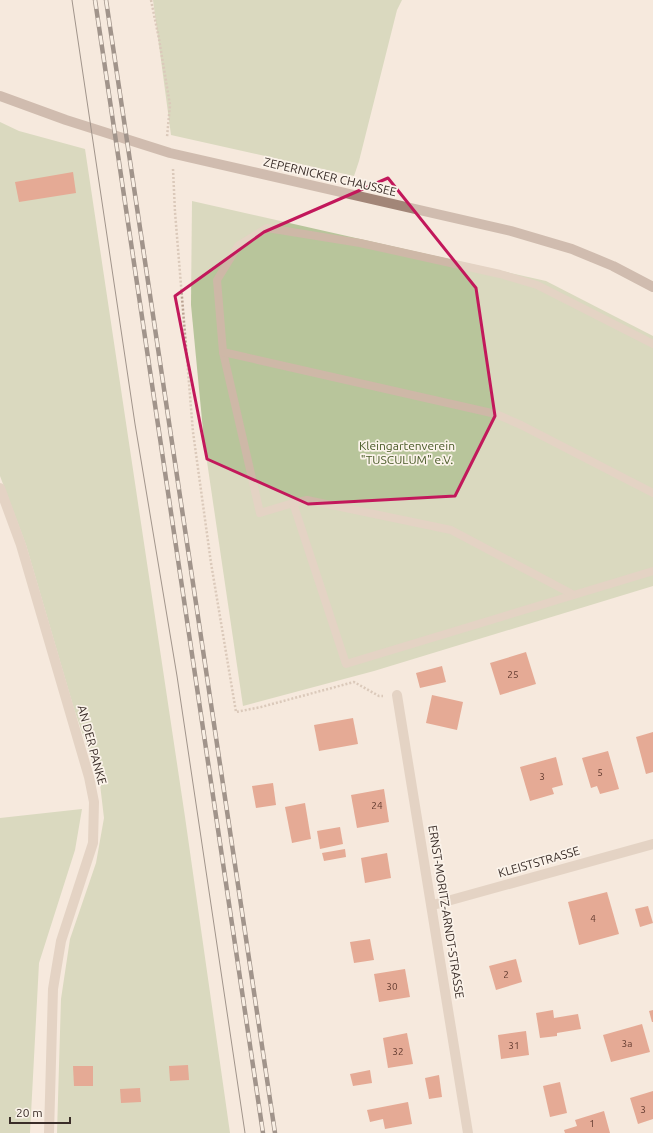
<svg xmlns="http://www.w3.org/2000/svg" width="653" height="1133" font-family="Ubuntu,sans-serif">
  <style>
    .green { fill: #b8c59b }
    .building { fill: #d15e3f }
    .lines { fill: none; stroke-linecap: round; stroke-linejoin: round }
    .path { stroke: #baa291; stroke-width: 2.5; stroke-dasharray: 2 2; stroke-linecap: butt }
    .service { stroke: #ceb8a7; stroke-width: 8 }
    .minor { stroke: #ceb8a7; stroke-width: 10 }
    .secondary { stroke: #a28678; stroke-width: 10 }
    .tram { stroke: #3a2d28; stroke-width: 1 }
    .rail-casing { stroke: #3a2d28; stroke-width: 4.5 }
    .rail { stroke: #fbf3ea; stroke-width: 3; stroke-dasharray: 9; stroke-linecap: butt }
    .marked { fill: none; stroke: #c2185b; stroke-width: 3; stroke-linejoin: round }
    .labels { text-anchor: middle; stroke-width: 3.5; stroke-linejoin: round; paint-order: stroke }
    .number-label { font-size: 10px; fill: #60392e }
    .street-label { font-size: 12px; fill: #3a2d28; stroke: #fbf3ea }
    .park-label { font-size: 12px; fill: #4a5b29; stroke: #fbf3ea }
  </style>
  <rect width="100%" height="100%" fill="#f5e9dd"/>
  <g class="green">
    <path d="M153,0h249l-5,10 -38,151 -5,15 -183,-41z"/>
    <path d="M0,122l19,9 66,18 100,668 45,316h-173l4,-134 9,-60 26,-76 8,-45 -4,-34 -26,-75 -48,-164 -26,-69z"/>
    <path d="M192,201l354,80 107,55v250l-279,85 -131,35 -39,-265 -13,-136z"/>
    <path d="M82,809l-7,41 -36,113 -9,170h-30v-315z"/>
  </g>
  <g class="building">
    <path d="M73,172l3,21 -57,9 -4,-20z"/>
    <path d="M526,652l10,32 -36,11 -10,-32z"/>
    <path d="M442,666l4,16 -26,6 -4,-15z"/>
    <path d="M432,695l31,7 -6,28 -31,-7z"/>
    <path d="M353,718l5,26 -39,7 -5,-26z"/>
    <path d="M653,732v40l-7,2 -10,-37z"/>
    <path d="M608,751l11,38 -19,5 -3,-8 -6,2 -9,-30z"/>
    <path d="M556,757l7,28 -11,3 2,6 -24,7 -10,-34z"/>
    <path d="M273,783l3,22 -20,3 -4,-22z"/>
    <path d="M384,789l5,33 -32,6 -6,-33z"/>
    <path d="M305,803l6,36 -19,4 -7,-36z"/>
    <path d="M340,827l3,17 -23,5 -3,-18z"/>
    <path d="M345,849l1,8 -22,4 -2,-8z"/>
    <path d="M387,853l4,25 -26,5 -4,-25z"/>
    <path d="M607,892l12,42 -40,11 -11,-43z"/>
    <path d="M648,906l5,17 -13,4 -5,-18z"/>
    <path d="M370,939l4,21 -20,3 -4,-21z"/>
    <path d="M516,959l6,23 -26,8 -7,-24z"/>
    <path d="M405,969l5,28 -31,5 -5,-28z"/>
    <path d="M553,1010l1,8 24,-4 3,15 -24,4v3l-17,2 -4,-25z"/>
    <path d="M653,1010v12h-1l-3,-11z"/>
    <path d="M642,1024l8,28 -39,10 -8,-27z"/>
    <path d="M526,1031l3,24 -28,4 -3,-24z"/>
    <path d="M407,1033l6,31 -25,4 -5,-30z"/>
    <path d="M188,1065l1,15 -19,1 -1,-15z"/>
    <path d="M73,1066h20v20h-19z"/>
    <path d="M370,1070l2,13 -19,3 -3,-12z"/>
    <path d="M439,1075l3,22 -13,2 -4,-21z"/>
    <path d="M560,1082l7,31 -17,4 -7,-31z"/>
    <path d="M140,1088l1,14 -20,1 -1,-14z"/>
    <path d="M653,1091v28l-15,5 -8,-26z"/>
    <path d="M408,1102l4,22 -27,5 -2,-10 -13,3 -3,-12z"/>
    <path d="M604,1111l6,22h-45l-1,-3 13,-4 -2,-6z"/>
  </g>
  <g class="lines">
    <g class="path">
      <path d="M151,0l8,39 11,66 -3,32"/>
      <path d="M173,169l2,43 18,220 18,131 25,149 25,-5 93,-25 25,14h4"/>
    </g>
    <g class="service">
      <path d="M653,344l-116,-59 -37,-11 -140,-31 -93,-15 -29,18 -21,34 6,72 37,161 33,-10 53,161 307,-93"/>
      <path d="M223,352l273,62 25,11 132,68"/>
      <path d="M293,503l14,-3 144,30 121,64"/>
    </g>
    <g class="minor">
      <path d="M0,488l21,57 68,232 5,25 -1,41 -32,98 -8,48 -4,144"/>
      <path d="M397,695l71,438"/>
      <path d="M433,905l220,-61"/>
    </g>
    <path class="secondary" d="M0,96l66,24 104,33 341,78 61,18 41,17 40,21"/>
    <path class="tram" d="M72,0l63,424 42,252 68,457"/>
    <defs>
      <g id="rail">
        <path d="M95,0l168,1133"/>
        <path d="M106,0l169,1133"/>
      </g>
    </defs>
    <use href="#rail" class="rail-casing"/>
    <use href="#rail" class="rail"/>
  </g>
  <path d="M0 0H653V1133H0ZM388,178l88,110 19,128 -40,80 -147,8 -101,-45 -32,-163 89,-64z" fill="#f5e9dd" fill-opacity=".55" fill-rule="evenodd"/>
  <path class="marked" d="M388,178l88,110 19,128 -40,80 -147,8 -101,-45 -32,-163 89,-64z"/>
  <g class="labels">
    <g class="number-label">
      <text x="513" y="678">25</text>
      <text x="600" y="776">5</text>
      <text x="542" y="780">3</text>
      <text x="377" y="809">24</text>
      <text x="593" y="922">4</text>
      <text x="506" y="978">2</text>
      <text x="392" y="990">30</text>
      <text x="627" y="1047">3a</text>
      <text x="514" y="1049">31</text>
      <text x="398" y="1055">32</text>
      <text x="643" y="1113">3</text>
      <text x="592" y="1127">1</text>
    </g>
    <g class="street-label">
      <text transform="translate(330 177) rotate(13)" y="4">ZEPERNICKER CHAUSSEE</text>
      <text transform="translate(92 745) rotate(75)" y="4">AN DER PANKE</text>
      <text transform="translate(539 862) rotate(-16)" y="4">KLEISTSTRASSE</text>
      <text transform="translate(446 912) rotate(81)" y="4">ERNST-MORITZ-ARNDT-STRASSE</text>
    </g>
    <g class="park-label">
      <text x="407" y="450">Kleingartenverein<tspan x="407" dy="14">"TUSCULUM" e.V.</tspan></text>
    </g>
  </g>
  <path d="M10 1117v6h60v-6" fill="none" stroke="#3a2d28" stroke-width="2"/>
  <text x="16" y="1117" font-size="12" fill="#3a2d28" stroke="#fbf3ea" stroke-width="3" paint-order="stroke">20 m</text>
</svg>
